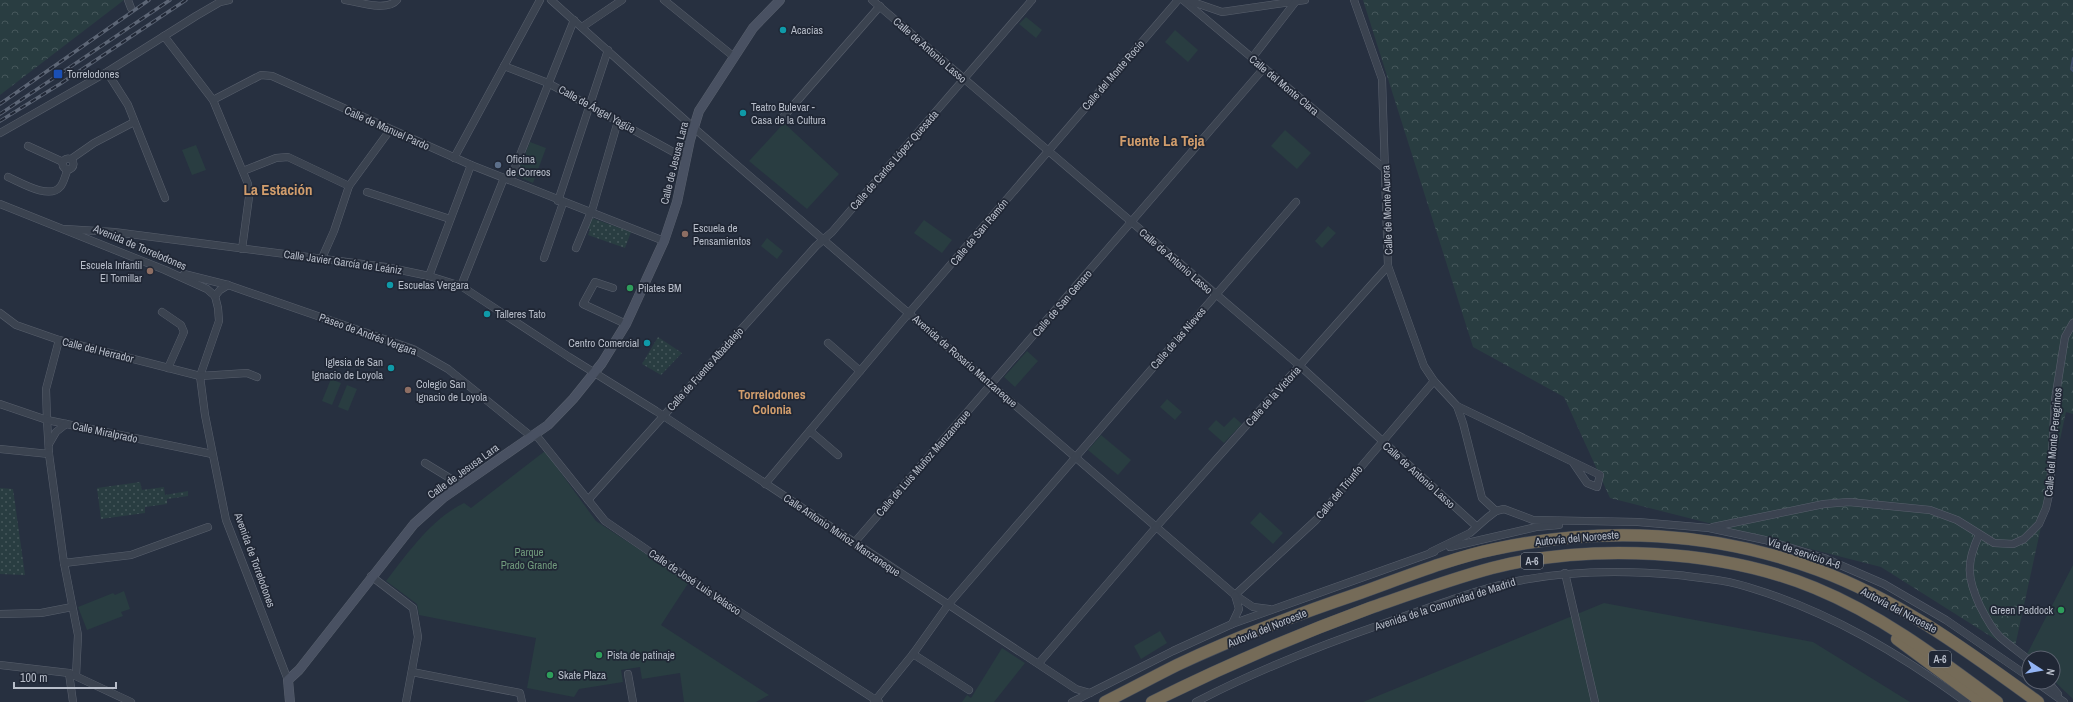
<svg xmlns="http://www.w3.org/2000/svg" width="2073" height="702" font-family="'Archivo Narrow',sans-serif">
  <style>
    .grass { fill: url(#grass-dots) }
    .forest { fill: url(#forest-crowns) }
    .park { fill: #293d41 }
    .lines { fill: none; stroke-linecap: round; stroke-linejoin: round }
    .stream { stroke: #3e4d68; stroke-width: 2 }
    .street-casing { stroke: #59606d; stroke-width: 8 }
    .secondary-casing { stroke: #59606d; stroke-width: 10 }
    .highway-casing { stroke: #464d5a; stroke-width: 13 }
    .street { stroke: #3b4350; stroke-width: 7 }
    .secondary { stroke: #495162; stroke-width: 9 }
    .highway { stroke: #756b58; stroke-width: 12 }
    .rail-casing { stroke: #5d6676; stroke-width: 3.5 }
    .rail { stroke: #202735; stroke-width: 2; stroke-dasharray: 6; stroke-linecap: butt }
    .culture-dot { fill: #0f9aa8; stroke: #202735; stroke-width: 1.5 }
    .transit-dot { fill: #1a4fb4; stroke: #202735; stroke-width: 1.5 }
    .service-dot { fill: #5c6f8a; stroke: #202735; stroke-width: 1.5 }
    .education-dot { fill: #8d6e63; stroke: #202735; stroke-width: 1.5 }
    .leisure-dot { fill: #2e9e5b; stroke: #202735; stroke-width: 1.5 }
    .labels { text-anchor: middle; stroke-width: 3.5; stroke-linejoin: round; paint-order: stroke }
    .shield { fill: #202735; stroke: #8a919d; stroke-width: 1 }
    .shield-label { font-size: 10px; font-weight: bold; fill: #b8beca }
    .poi-label { font-size: 11px; fill: #b8beca; stroke: #202735; text-anchor: start }
    .street-label { font-size: 11px; fill: #b8beca; stroke: #202735 }
    .park-label { font-size: 11px; fill: #709a7c; stroke: #202735 }
    .quarter-label { font-size: 13px; font-weight: bold; fill: #d19d6c; stroke: #202735 }
    .district-label { font-size: 15px; font-weight: bold; fill: #d19d6c; stroke: #202735 }
  </style>
  <defs>
    <pattern id="grass-dots" width="8" height="8" patternUnits="userSpaceOnUse"><rect width="8" height="8" fill="#293d41"/><path d="M2 2h.1M6 6h.1" fill="none" stroke="#46575b" stroke-width="1.8" stroke-linecap="round"/></pattern>
    <pattern id="forest-crowns" width="20" height="18" patternUnits="userSpaceOnUse"><rect width="20" height="18" fill="#293d41"/><path d="M2 6a3 3 0 1 1 6 0M12 15a3 3 0 1 1 6 0" fill="none" stroke="#46575b"/></pattern>
  </defs>
  <rect width="100%" height="100%" fill="#273040"/>
  <g class="grass">
    <path d="M589,217l42,15 -6,16 -37,-13 2,-6 -4,-1z"/>
    <path d="M658,337l24,16 -21,22 -19,-11z"/>
    <path d="M140,482l2,8 22,-3 1,8 23,-4v5l-21,3v5l-22,3v6l-44,6 -4,-31z"/>
    <path d="M0,488l13,1 12,86 -25,-1z"/>
  </g>
  <g class="forest">
    <path d="M0,0h124l-124,95z"/>
    <path d="M1363,0h710v414l-7,-2 -52,239 -133,-84 -271,-69 -46,-101 -91,-50z"/>
  </g>
  <g class="park">
    <path d="M1026,17l16,13 -6,8 -17,-14z"/>
    <path d="M1175,30l23,20 -10,12 -23,-20z"/>
    <path d="M784,123l55,51 -32,35 -58,-48z"/>
    <path d="M1285,130l26,23 -14,16 -26,-23z"/>
    <path d="M530,142l16,6 -13,35 -17,-7z"/>
    <path d="M196,145l10,25 -14,5 -10,-25z"/>
    <path d="M924,220l28,20 -10,13 -28,-20z"/>
    <path d="M1328,226l8,7 -14,15 -7,-7z"/>
    <path d="M767,238l16,13 -6,8 -16,-13z"/>
    <path d="M1027,351l11,10 -23,26 -11,-10z"/>
    <path d="M331,379l10,4 -9,22 -10,-4z"/>
    <path d="M347,385l10,4 -9,22 -10,-4z"/>
    <path d="M1167,399l15,13 -7,8 -15,-13z"/>
    <path d="M1234,417l8,7 -18,19 -16,-14 8,-9 8,7z"/>
    <path d="M1101,435l30,25 -13,15 -30,-25z"/>
    <path d="M545,451l51,70 93,61 -28,43 108,70 -13,7h-72l-4,-29 -38,6 -2,-12 -19,3 2,12 -44,7 -5,8 -47,-9 9,-50 -117,-23 -2,-11 -31,-23c22,-28 45,-62 78,-78l7,5z"/>
    <path d="M1260,512l23,21 -10,11 -23,-21z"/>
    <path d="M2073,565v134l-20,-19v-22h-22l-4,-4z"/>
    <path d="M124,591l6,18 -9,3 2,4 -36,14 -9,-23 35,-14 2,2z"/>
    <path d="M1604,603l209,39 97,60h-547z"/>
    <path d="M1160,631l7,12 -26,16 -7,-13z"/>
    <path d="M1002,648l23,15 -31,39h-32l5,-7 4,3z"/>
  </g>
  <g class="lines">
    <path class="stream" d="M2073,58l-2,11 2,2"/>
    <defs>
      <g id="street">
        <path d="M128,0l3,8"/>
        <path d="M345,0c14,2 42,12 52,0"/>
        <path d="M551,0l143,128 541,467 18,12 16,2"/>
        <path d="M664,0l69,56"/>
        <path d="M872,0l428,366 176,160"/>
        <path d="M1183,0l202,169"/>
        <path d="M1187,0l35,12 83,-12"/>
        <path d="M1354,0l28,79 6,187 36,100 10,15 23,25 6,17 19,75 14,13"/>
        <path d="M582,27l40,-27"/>
        <path d="M164,36l49,64 35,84 1,13 -7,52"/>
        <path d="M1252,58l44,-57"/>
        <path d="M504,66l44,17 138,76"/>
        <path d="M107,72l21,33 37,93"/>
        <path d="M213,100l48,-25 11,1 199,89 193,76"/>
        <path d="M784,116l96,-110"/>
        <path d="M0,133l107,-61 89,-56 24,-14 9,-2"/>
        <path d="M28,146l35,16"/>
        <path d="M454,158l86,-158"/>
        <circle cx="68" cy="164" r="5.5"/>
        <path d="M71,159l23,-16 40,-21"/>
        <path d="M243,171l33,-13 12,-1 61,29"/>
        <path d="M8,177c12,5 41,23 52,10 4,-4 5,-12 8,-18"/>
        <path d="M510,180l64,-160"/>
        <path d="M367,192l83,27"/>
        <path d="M558,201l50,-151"/>
        <path d="M0,204l165,66 42,19 8,7 3,12 1,13 -19,55 5,39 21,105 62,160"/>
        <path d="M65,229l49,3 272,35 43,9 32,10 108,71 87,54 420,278 14,4"/>
        <path d="M576,248l17,-41 25,-86"/>
        <path d="M322,258l12,-27 15,-45 41,-56"/>
        <path d="M544,258l19,-55"/>
        <path d="M184,274l44,11 185,64 35,20 84,68"/>
        <path d="M429,276l42,-111"/>
        <path d="M461,286l43,-108"/>
        <path d="M613,288l-18,-6 -12,22 43,20"/>
        <path d="M215,296l5,-6 8,-5"/>
        <path d="M162,312l19,13 3,7 -16,36"/>
        <path d="M0,313l16,12 43,15 141,36 47,-3 10,4"/>
        <path d="M59,340l-13,49 1,31 2,34 15,109 14,72 -2,41"/>
        <path d="M828,343l32,28"/>
        <path d="M0,404l47,16 165,34"/>
        <path d="M1457,406l143,69 -3,12 -10,-4 -13,-19"/>
        <path d="M810,431l28,24"/>
        <path d="M536,435l69,86 99,68 175,113"/>
        <path d="M49,444l7,-12 10,-8"/>
        <path d="M0,449l49,5"/>
        <path d="M425,463l36,22"/>
        <path d="M765,484l138,-164 275,-320"/>
        <path d="M588,500l228,-254 16,-14 200,-232"/>
        <path d="M1713,527l111,-23 25,-2 81,8 27,10 37,23 19,1 11,-5 15,-15 7,-16 4,-18 5,-90 10,-63 8,-14"/>
        <path d="M1979,535c-13,28 -12,43 1,71 5,10 11,22 20,31 9,8 19,15 29,23"/>
        <path d="M854,543l410,-475"/>
        <path d="M1450,547l86,-20 23,-2"/>
        <path d="M1431,552l39,-19 17,-15 9,-7 8,-2 29,11 105,2 71,6 56,12 59,18 60,26 62,36 83,57"/>
        <path d="M64,563l67,-8 77,-28"/>
        <path d="M1565,573l30,129"/>
        <path d="M371,576l42,32 5,29 -12,65"/>
        <path d="M1235,595l81,-75 118,-139"/>
        <path d="M0,614l41,-1 31,-6"/>
        <path d="M1232,624l7,-15 -4,-14"/>
        <path d="M913,654l56,36"/>
        <path d="M1039,663l118,-137 231,-260"/>
        <path d="M0,665l69,8 62,29"/>
        <path d="M412,672l108,21 2,9"/>
        <path d="M69,673l4,29"/>
        <path d="M628,674l5,28"/>
        <path d="M2036,682l28,20"/>
        <path d="M2048,682l10,12"/>
        <path d="M874,702l39,-48 35,-49 348,-403"/>
        <path d="M1072,702l101,-51 59,-27 202,-72"/>
        <path d="M1196,702c63,-33 128,-58 195,-81 40,-14 81,-30 122,-39 55,-12 110,-12 165,-7 24,3 50,5 73,13 79,24 149,66 215,114"/>
      </g>
      <path id="secondary" d="M290,702l-2,-22 11,-10 115,-146 29,-26 105,-73 25,-26 29,-36 24,-39 38,-83 13,-39 13,-62 9,-29 54,-83 27,-28"/>
      <g id="highway">
        <path d="M1897,639l85,63"/>
        <path d="M1105,702c24,-12 48,-25 72,-37 59,-28 121,-51 183,-72 42,-15 91,-35 135,-44 107,-23 219,-18 323,21 81,30 151,82 220,132"/>
        <path d="M1152,702c72,-36 142,-66 218,-94 40,-14 81,-29 122,-40 98,-25 229,-19 323,20 68,28 124,71 182,114"/>
      </g>
    </defs>
    <use href="#street" class="street-casing"/>
    <use href="#secondary" class="secondary-casing"/>
    <use href="#highway" class="highway-casing"/>
    <use href="#street" class="street"/>
    <use href="#secondary" class="secondary"/>
    <use href="#highway" class="highway"/>
    <defs>
      <g id="rail">
        <path d="M0,104l149,-104"/>
        <path d="M0,114l170,-114"/>
        <path d="M0,121l60,-37 126,-84"/>
      </g>
    </defs>
    <use href="#rail" class="rail-casing"/>
    <use href="#rail" class="rail"/>
  </g>
  <g class="culture-dot">
    <circle cx="783" cy="30" r="4"/>
    <circle cx="743" cy="113" r="4"/>
    <circle cx="390" cy="285" r="4"/>
    <circle cx="487" cy="314" r="4"/>
    <circle cx="647" cy="343" r="4"/>
    <circle cx="391" cy="368" r="4"/>
  </g>
  <rect class="transit-dot" x="53" y="69" width="10" height="10" rx="2"/>
  <circle class="service-dot" cx="498" cy="165" r="4"/>
  <g class="education-dot">
    <circle cx="685" cy="234" r="4"/>
    <circle cx="150" cy="271" r="4"/>
    <circle cx="408" cy="390" r="4"/>
  </g>
  <g class="leisure-dot">
    <circle cx="630" cy="288" r="4"/>
    <circle cx="2061" cy="610" r="4"/>
    <circle cx="599" cy="655" r="4"/>
    <circle cx="550" cy="675" r="4"/>
  </g>
  <g class="labels">
    <g class="shield">
      <rect x="1521" y="553" width="22" height="16" rx="3"/>
      <rect x="1929" y="651" width="22" height="16" rx="3"/>
    </g>
    <g class="shield-label">
      <text x="1532" y="565">A-6</text>
      <text x="1940" y="663">A-6</text>
    </g>
    <g class="poi-label">
      <text x="791" y="34">Acacias</text>
      <text x="67" y="78">Torrelodones</text>
      <text x="751" y="111">Teatro Bulevar -<tspan x="751" dy="13">Casa de la Cultura</tspan></text>
      <text x="506" y="163">Oficina<tspan x="506" dy="13">de Correos</tspan></text>
      <text x="693" y="232">Escuela de<tspan x="693" dy="13">Pensamientos</tspan></text>
      <text x="142" y="269" text-anchor="end">Escuela Infantil<tspan x="142" dy="13">El Tomillar</tspan></text>
      <text x="398" y="289">Escuelas Vergara</text>
      <text x="638" y="292">Pilates BM</text>
      <text x="495" y="318">Talleres Tato</text>
      <text x="639" y="347" text-anchor="end">Centro Comercial</text>
      <text x="383" y="366" text-anchor="end">Iglesia de San<tspan x="383" dy="13">Ignacio de Loyola</tspan></text>
      <text x="416" y="388">Colegio San<tspan x="416" dy="13">Ignacio de Loyola</tspan></text>
      <text x="2053" y="614" text-anchor="end">Green Paddock</text>
      <text x="607" y="659">Pista de patinaje</text>
      <text x="558" y="679">Skate Plaza</text>
    </g>
    <g class="street-label">
      <text transform="translate(930 50) rotate(41)" y="4">Calle de Antonio Lasso</text>
      <text transform="translate(1113 75) rotate(-49)" y="4">Calle del Monte Rocío</text>
      <text transform="translate(1284 85) rotate(40)" y="4">Calle del Monte Clara</text>
      <text transform="translate(597 109) rotate(29)" y="4">Calle de Ángel Yagüe</text>
      <text transform="translate(387 128) rotate(24)" y="4">Calle de Manuel Pardo</text>
      <text transform="translate(894 160) rotate(-49)" y="4">Calle de Carlos López Quesada</text>
      <text transform="translate(674 163) rotate(-76)" y="4">Calle de Jesusa Lara</text>
      <text transform="translate(1387 210) rotate(-92)" y="4">Calle de Monte Aurora</text>
      <text transform="translate(979 232) rotate(-50)" y="4">Calle de San Ramón</text>
      <text transform="translate(140 247) rotate(23)" y="4">Avenida de Torrelodones</text>
      <text transform="translate(1176 261) rotate(41)" y="4">Calle de Antonio Lasso</text>
      <text transform="translate(343 262) rotate(8)" y="4">Calle Javier García de Leániz</text>
      <text transform="translate(1062 303) rotate(-49)" y="4">Calle de San Genaro</text>
      <text transform="translate(368 334) rotate(20)" y="4">Paseo de Andrés Vergara</text>
      <text transform="translate(1178 338) rotate(-49)" y="4">Calle de las Nieves</text>
      <text transform="translate(98 350) rotate(14)" y="4">Calle del Herrador</text>
      <text transform="translate(965 361) rotate(41)" y="4">Avenida de Rosario Manzaneque</text>
      <text transform="translate(705 369) rotate(-48)" y="4">Calle de Fuente Albadalejo</text>
      <text transform="translate(1273 396) rotate(-48)" y="4">Calle de la Victoria</text>
      <text transform="translate(105 432) rotate(12)" y="4">Calle Miralprado</text>
      <text transform="translate(2053 442) rotate(-85)" y="4">Calle del Monte Peregrinos</text>
      <text transform="translate(923 463) rotate(-49)" y="4">Calle de Luis Muñoz Manzaneque</text>
      <text transform="translate(463 471) rotate(-36)" y="4">Calle de Jesusa Lara</text>
      <text transform="translate(1419 475) rotate(42)" y="4">Calle de Antonio Lasso</text>
      <text transform="translate(1339 492) rotate(-50)" y="4">Calle del Triunfo</text>
      <text transform="translate(842 535) rotate(34)" y="4">Calle Antonio Muñoz Manzaneque</text>
      <text transform="translate(1577 538) rotate(-5)" y="4">Autovía del Noroeste</text>
      <text transform="translate(1804 553) rotate(19)" y="4">Vía de servicio A-6</text>
      <text transform="translate(255 560) rotate(70)" y="4">Avenida de Torrelodones</text>
      <text transform="translate(695 582) rotate(34)" y="4">Calle de José Luis Velasco</text>
      <text transform="translate(1445 604) rotate(-18)" y="4">Avenida de la Comunidad de Madrid</text>
      <text transform="translate(1899 610) rotate(28)" y="4">Autovía del Noroeste</text>
      <text transform="translate(1267 628) rotate(-22)" y="4">Autovía del Noroeste</text>
    </g>
    <g class="park-label">
      <text x="529" y="556">Parque<tspan x="529" dy="13">Prado Grande</tspan></text>
    </g>
    <g class="quarter-label">
      <text x="772" y="399">Torrelodones<tspan x="772" dy="15">Colonia</tspan></text>
    </g>
    <g class="district-label">
      <text x="1162" y="146">Fuente La Teja</text>
      <text x="278" y="195">La Estación</text>
    </g>
  </g>
  <g transform="translate(2041 670) rotate(102)"><circle r="19" fill="#202735" stroke="#5d6371"/>
  <path d="M0-3L7 15L0 10L-7 15Z" fill="#93b4f4"/>
  <text y="-6" font-size="11" font-weight="bold" text-anchor="middle" fill="#b8beca">N</text>
  </g>
  <path d="M14 682v6h102v-6" fill="none" stroke="#b8beca" stroke-width="2"/>
  <text x="20" y="682" font-size="12" fill="#b8beca" stroke="#202735" stroke-width="3" paint-order="stroke">100 m</text>
</svg>
